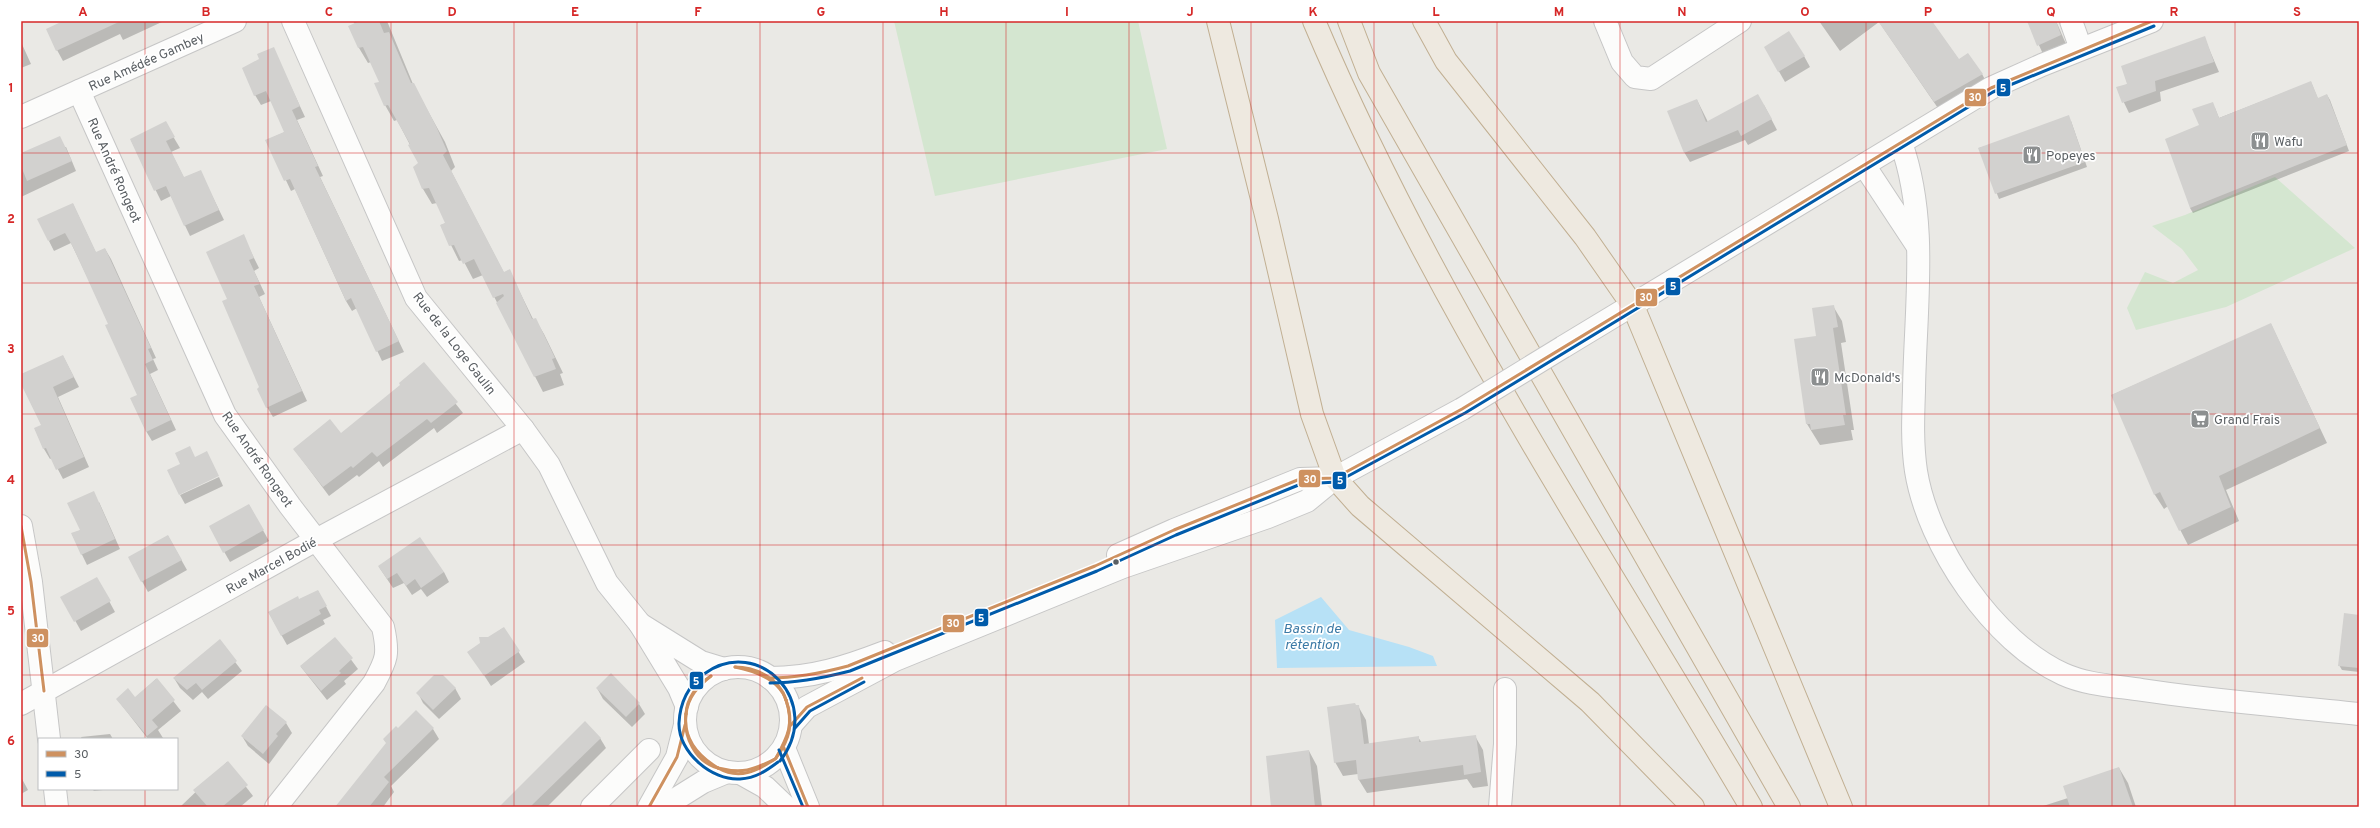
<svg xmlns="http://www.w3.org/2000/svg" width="2380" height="828" font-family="Overpass,sans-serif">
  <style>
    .green { fill: #d4e6d0 }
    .water { fill: #b7e1f6 }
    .shadow { fill: #0003 }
    .building { fill: #d2d1cf }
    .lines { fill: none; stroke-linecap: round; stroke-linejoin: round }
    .minor-casing { stroke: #c6c6c6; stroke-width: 24 }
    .highway-casing { stroke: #c1af92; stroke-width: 24 }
    .minor { stroke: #fcfcfb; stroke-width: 22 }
    .highway { stroke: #eee9e0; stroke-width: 22 }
    .minor-bridge-casing { stroke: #c6c6c6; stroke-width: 24; stroke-linecap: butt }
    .minor-bridge { stroke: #fcfcfb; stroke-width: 22 }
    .bus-1-casing { stroke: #fff; stroke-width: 6 }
    .bus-2-casing { stroke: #fff; stroke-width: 6 }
    .bus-1 { stroke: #ce9160; stroke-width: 3 }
    .bus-2 { stroke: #005baa; stroke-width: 3 }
    .grid { fill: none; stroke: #d62828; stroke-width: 1; stroke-opacity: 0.55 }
    .bus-dot { fill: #5a5f63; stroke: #fff; stroke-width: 1.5 }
    .labels { text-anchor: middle; stroke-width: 3.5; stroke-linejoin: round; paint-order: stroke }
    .street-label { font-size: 13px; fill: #5a5f63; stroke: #fff }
    .poi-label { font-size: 13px; fill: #5a5f63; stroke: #fff; text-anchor: start }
    .water-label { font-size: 14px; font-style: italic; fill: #3c7aa6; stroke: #fff }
    .line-badge { stroke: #fff; stroke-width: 1.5 }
    .badge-label { font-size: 11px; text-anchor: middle; font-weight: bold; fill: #fff }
    .neatline { fill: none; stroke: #d62828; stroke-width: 1.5 }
    .grid-label { font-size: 13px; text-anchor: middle; font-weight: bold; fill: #d62828 }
  </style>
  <rect width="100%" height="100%" fill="#eae9e5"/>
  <g class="green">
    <path d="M894,21h244l29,128 -232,47z"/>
    <path d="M2275,177l80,71 -129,59 -90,23 -9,-22 18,-36 28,11 25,-13 -16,-21 -30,-23 33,-11z"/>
  </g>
  <path class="water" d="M1321,597l28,33 60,17 24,9 4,10 -160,2 -2,-48z"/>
  <g class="shadow">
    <path d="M65,21h99l-41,19 -3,-6 -57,27 -6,-11z"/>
    <path d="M353,21h34l26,63 32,58 10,25 -4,4 53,102 5,-3 24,49h2l9,15 19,39 -3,1 4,11 -21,7 -60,-117 -10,4 -10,-19 -4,1 -18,-36 5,-2 -9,-20 -5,1 -9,-15 -3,-25 -23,-44 -3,1 -9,-16 -4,-23 -10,-20 -3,1 -9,-15 -9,-21 5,-3z"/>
    <path d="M1819,21h112l28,39 23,14 7,13 -47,27 -63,-92 -39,29z"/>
    <path d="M2028,21h28l10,23 -23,10z"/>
    <path d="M2204,37l15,35 -59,20 1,9 -32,12 -12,-25 11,-4z"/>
    <path d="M21,42l10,22 -10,4z"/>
    <path d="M1765,47l39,9 6,11 -25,15z"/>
    <path d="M273,48l32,69 -8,3 26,56 -3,1 84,175 -22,9 -25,-53 -5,3 -6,-10 -51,-112 -4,2 -24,-51 18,-8 -14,-31 -10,4 -6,-10 5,-35z"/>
    <path d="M2311,82l7,17 9,-4 3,5 19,51 -156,62 -3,-5 10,-82 15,-18 4,10z"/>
    <path d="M1697,100l11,22 56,-17 13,25 -29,15 -3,-5 -55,22 -6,-10z"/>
    <path d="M2071,121l16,46 -88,32 -20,-51z"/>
    <path d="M171,133l9,15 -9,4 13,26 16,-7 24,49 -34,16 -19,-40 -10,5 -30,-61z"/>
    <path d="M66,147l10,24 -55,26v-43z"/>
    <path d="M73,204l23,49 9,-4 6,10 45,99 -3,1 5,11 -8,4 26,56 -24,11 -6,-10 -8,-36 -28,-71 -39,-81 -17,8 -5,-10z"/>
    <path d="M243,236l16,32 -5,3 11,23 -6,3 48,104 -34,16 -6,-10 -38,-108z"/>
    <path d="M1833,306l9,15 4,21 -5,1 13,87h-3l2,10 -33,5 -13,-21 -12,-84 22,-3z"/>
    <path d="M2271,324l56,119 -101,47 13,31 -51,24 -20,-39 -4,3 -9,-14 -43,-100z"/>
    <path d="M63,356l16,31 -21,10 31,70 -26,12 -11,-21 -2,1 -6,-10 -9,-20 7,-3 -21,-45v-6z"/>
    <path d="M424,364l39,49 -26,20 -3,-5 -51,39 -4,-6 -20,16 -2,-2 -28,21 -35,-47 47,-15 60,-48z"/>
    <path d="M219,477l4,9 -38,18 -5,-9z"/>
    <path d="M99,502l21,47 -33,16 -15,-31 9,-4z"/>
    <path d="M249,505l20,36 -39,21 -20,-35z"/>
    <path d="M168,536l19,34 -39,22 -19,-34z"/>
    <path d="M379,567l65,5 5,10 -22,15 -6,-8 -9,6 -8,-12 -11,5z"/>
    <path d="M102,588l13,24 -34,19 -19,-34z"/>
    <path d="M318,591l13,25 -8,4 2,4 -38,21 -18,-32z"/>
    <path d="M2359,616v56l-17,-2 -3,-5z"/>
    <path d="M503,628l22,34 -34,24 -22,-34z"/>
    <path d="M335,638l23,31 -14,12 2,3 -19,16 -26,-33z"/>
    <path d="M219,641l23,30 -34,28 -6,-7 -9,8 -13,-12 -6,-10z"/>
    <path d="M156,679l25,32 -23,19 5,8 -15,1 -31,-40 18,-1z"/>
    <path d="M455,688l6,11 -22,20 -16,-16 -5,-10z"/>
    <path d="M597,688l42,16 6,10 -13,13 -29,-28z"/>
    <path d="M1356,706h2l8,14 3,24 49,-7 4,6 53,-7 8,14 5,36 -15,2 -6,-9 -100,14 -8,-13 -1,-6 -15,2 -8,-14z"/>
    <path d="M286,723l6,10 -23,31 -21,-18 -6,-10z"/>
    <path d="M433,729l6,10 -48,47 3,6 -11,15h-47l51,-63 -3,-5 14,-9z"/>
    <path d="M110,734l3,5h-31l-1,-2z"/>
    <path d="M600,738l6,10 -59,59h-47z"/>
    <path d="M1309,751l8,15 5,41h-50z"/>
    <path d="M227,762l26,34 -13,11h-60z"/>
    <path d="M2119,768l9,15 8,24h-96l28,-9z"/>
    <path d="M21,777l7,13 -7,4z"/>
    <path d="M92,789h20l-18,2z"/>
  </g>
  <g class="building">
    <path d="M63,21h58l-65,30 -10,-22z"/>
    <path d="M360,21h19l5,12 5,-1 22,51h3l22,43 11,25 -4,4 61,117 6,-3 22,50 4,-1 19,40 -3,1 4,10 -22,8 -38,-74 8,-7 -1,-2 -10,4 -19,-39 -11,5 -9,-19 -5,1 -9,-21 5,-2 -16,-35 -7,1 -9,-22 5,-4 -10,-18 2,-1 -22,-39 -4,1 -10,-23 5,-1 -16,-35 -5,1 -10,-22z"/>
    <path d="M1878,21h54l27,38 9,-6 15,21 -49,28z"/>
    <path d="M2027,21h29l5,14 -24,11z"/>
    <path d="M1789,31l16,25 -27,16 -14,-25z"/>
    <path d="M2205,36l9,26 -59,19 1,10 -34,12 -6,-16 11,-3 -6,-18z"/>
    <path d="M274,47l26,59 -8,4 26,56 -3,1 84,174 -23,11 -25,-54 -5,3 -56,-122 -6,2 -19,-41 19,-8 -18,-41 -12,5 -12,-28 17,-9 -2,-5z"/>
    <path d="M2311,81l7,17 9,-4 20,51 -157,63 -25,-69 34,-14 -7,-16 21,-7 6,16z"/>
    <path d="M1758,94l14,25 -31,17 -3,-6 -54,23 -17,-42 30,-12 9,23z"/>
    <path d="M2069,115l16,47 -90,32 -17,-46z"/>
    <path d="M166,121l9,16 -9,4 18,36 17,-7 18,40 -35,16 -18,-40 -12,5 -24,-52z"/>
    <path d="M60,136l12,25 -45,20 -6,-15v-13z"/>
    <path d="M73,203l23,49 9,-4 46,100 -3,1 5,11 -8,4 26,56 -25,12 -16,-34 7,-3 -32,-70 3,-1 -35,-77 -8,-14 -17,8 -11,-22z"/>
    <path d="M244,234l10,24 -5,2 11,24 -6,2 48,105 -36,17 -9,-19 2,-2 -37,-86 5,-2 -21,-47z"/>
    <path d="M1834,305l4,22 -5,1 13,87h-3l2,10 -34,5 -1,-6h-4l-12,-85 22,-3 -4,-28z"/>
    <path d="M2271,323l49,105 -101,48 12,31 -52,24 -19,-39 -6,3 -43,-100z"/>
    <path d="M63,355l11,22 -21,10 31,70 -28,13 -10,-22 -3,1 -9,-21 7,-3 -20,-41v-10z"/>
    <path d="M424,362l34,40 -27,21 -4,-4 -50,38 -5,-5 -19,16 -2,-2 -28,21 -30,-38 37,-30 11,14 59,-48 -1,-2z"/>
    <path d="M190,446l5,11 12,-6 12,25 -40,19 -12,-25 13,-6 -5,-11z"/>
    <path d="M94,491l21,48 -34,16 -10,-22 9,-3 -13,-27z"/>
    <path d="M249,504l15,26 -41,23 -14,-27z"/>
    <path d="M168,535l14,25 -41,22 -13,-25z"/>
    <path d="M420,537l24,35 -23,16 -6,-9 -9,7 -9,-13 -10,6 -9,-13z"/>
    <path d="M97,577l14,24 -37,21 -14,-25z"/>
    <path d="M318,590l9,16 -8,4 2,4 -40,22 -13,-24 30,-16 1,3z"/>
    <path d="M2344,613l15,2v53l-21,-2z"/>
    <path d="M504,627l16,24 -36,25 -17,-24 13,-9 -1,-6h9z"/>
    <path d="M335,637l18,21 -14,13 2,2 -20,18 -21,-25z"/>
    <path d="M220,639l17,22 -35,29 -6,-7 -9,7 -14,-12z"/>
    <path d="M611,673l29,30 -14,14 -30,-29z"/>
    <path d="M434,675h9l13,13 -23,22 -17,-17z"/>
    <path d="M157,678l18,22 -23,20 6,7 -11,9 -31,-37 12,-11 7,9z"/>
    <path d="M1355,703l1,2h3l5,39 55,-8v6l57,-7 5,37 -17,3 -1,-10 -105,15 -2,-20 -22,3 -7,-56z"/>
    <path d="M266,705l21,17 -11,12 2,2 -15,18 -22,-18z"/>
    <path d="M416,710l18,18 -50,49 5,5 -20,25h-34l51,-64 -3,-4 13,-13 2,2z"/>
    <path d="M585,721l16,17 -71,69h-31z"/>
    <path d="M1309,750l6,57h-44l-5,-51z"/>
    <path d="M228,761l20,24 -26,22h-14l-15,-17z"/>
    <path d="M2119,767l14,40h-63l-7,-21z"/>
  </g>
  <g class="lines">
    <defs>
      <g id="minor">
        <path d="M293,21l123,277 107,131 26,36 58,118 33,41"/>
        <path d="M1605,21l17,41 13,15 16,2 89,-58"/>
        <path d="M2071,21l10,28"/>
        <path d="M79,91l146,324 65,91 93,121c6,27 4,32 -9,56l-98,124"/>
        <path d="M21,117l214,-96"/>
        <path d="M1901,143c28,78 14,166 13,248 -1,27 -2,53 2,80 12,75 77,171 147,203 24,11 53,12 79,16 72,11 145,16 217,24"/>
        <path d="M1864,165l54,82"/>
        <path d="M1563,347l428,-259 51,-23 110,-44"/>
        <path d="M21,526l10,56 18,157"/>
        <path d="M1118,555l56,-25 126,-51 35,-1"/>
        <circle cx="738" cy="720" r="53"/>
        <path d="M770,678c42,0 76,-11 115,-26"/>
        <path d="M21,704l295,-164 207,-111"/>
        <path d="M687,707l-8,-19 -39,-64 61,38 23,7"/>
        <path d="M791,725l16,-18 88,-47 228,-93 145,-50 39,-16 28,-23 127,-69"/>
        <path d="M784,748l24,59"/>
        <path d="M740,773l25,14 21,20"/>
        <path d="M55,789l2,18"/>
        <path d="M592,807l57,-57"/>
        <path d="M649,807l28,-50 8,-32"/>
        <path d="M663,807l40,-25 24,-10"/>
        <path d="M1500,807l5,-63v-55"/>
      </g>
      <g id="highway">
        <path d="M1218,21l49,198 45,195 23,64 25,28 230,196 103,105"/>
        <path d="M1314,21c117,277 285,528 437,786"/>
        <path d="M1349,21l20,52 420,734"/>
        <path d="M1424,21l22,40 139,176 48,69 208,501"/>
      </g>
    </defs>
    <use href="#minor" class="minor-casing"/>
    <use href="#highway" class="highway-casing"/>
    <use href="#minor" class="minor"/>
    <use href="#highway" class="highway"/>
    <defs>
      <path id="minor-bridge" d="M1462,409l101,-62"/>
    </defs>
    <use href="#minor-bridge" class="minor-bridge-casing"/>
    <use href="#minor-bridge" class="minor-bridge"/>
    <defs>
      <g id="bus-1">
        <path d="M21,526l10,56 13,109"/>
        <path d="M735,667c20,4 44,12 51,33"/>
        <path d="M735,667c21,0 45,12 51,33"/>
        <path d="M770,678c27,0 52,-5 78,-12l247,-100 79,-36 126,-51 35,-1 127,-69 529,-321 161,-67"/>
        <path d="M686,714c-3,25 12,42 32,54"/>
        <path d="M686,714c-3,22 9,48 32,54"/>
        <path d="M686,714c1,-17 11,-29 25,-38"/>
        <path d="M686,714c2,-17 12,-28 25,-38"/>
        <path d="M791,725l16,-18 55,-29"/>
        <path d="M784,748l24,59"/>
        <path d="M776,758c12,-22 18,-34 10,-58"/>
        <path d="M776,758c14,-19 18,-36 10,-58"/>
        <path d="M718,768c24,6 35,2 57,-9"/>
        <path d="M718,768c21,12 39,3 57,-9"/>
        <path d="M649,807l28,-50 8,-32"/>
      </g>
      <g id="bus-2">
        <path d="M770,683c28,0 53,-5 80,-12l247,-100 79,-36 125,-51 36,-2 128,-69 528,-321 161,-66"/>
        <path d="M795,728l15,-17 54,-29"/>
        <path d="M779,750l24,57"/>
        <path d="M778,762c-12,9 -22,16 -38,17 -28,2 -62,-27 -61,-56 1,-20 9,-37 25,-49 55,-40 121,29 76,87"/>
      </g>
    </defs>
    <use href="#bus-1" class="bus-1-casing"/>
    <use href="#bus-2" class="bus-2-casing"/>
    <use href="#bus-1" class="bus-1"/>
    <use href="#bus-2" class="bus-2"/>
  </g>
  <path class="grid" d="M145,21v718M268,21v786M391,21v786M514,21v786M637,21v786M760,21v786M883,21v786M1006,21v786M1129,21v786M1251,21v786M1374,21v786M1497,21v786M1620,21v786M1743,21v786M1866,21v786M1989,21v786M2112,21v786M2235,21v786M21,153h2338M21,283h2338M21,414h2338M21,545h2338M21,675h2338M145,789v18"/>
  <defs>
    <symbol id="restaurant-square" viewBox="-11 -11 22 22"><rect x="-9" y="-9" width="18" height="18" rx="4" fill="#8c8f90" stroke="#fff"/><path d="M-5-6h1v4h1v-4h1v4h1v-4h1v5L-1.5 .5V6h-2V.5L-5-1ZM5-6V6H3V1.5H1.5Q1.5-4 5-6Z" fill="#fff"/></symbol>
    <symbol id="supermarket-square" viewBox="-11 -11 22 22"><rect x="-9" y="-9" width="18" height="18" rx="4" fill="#8c8f90" stroke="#fff"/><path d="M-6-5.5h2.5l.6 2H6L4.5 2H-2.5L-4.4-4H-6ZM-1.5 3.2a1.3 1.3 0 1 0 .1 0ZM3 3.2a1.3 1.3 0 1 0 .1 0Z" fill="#fff"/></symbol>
  </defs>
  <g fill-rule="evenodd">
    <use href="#restaurant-square" x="2249" y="130" width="22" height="22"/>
    <use href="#restaurant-square" x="2021" y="144" width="22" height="22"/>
    <use href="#restaurant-square" x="1809" y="366" width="22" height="22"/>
    <use href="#supermarket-square" x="2189" y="408" width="22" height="22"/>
  </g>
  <circle class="bus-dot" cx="1116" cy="562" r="3.5"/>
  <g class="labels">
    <g class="street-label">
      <text transform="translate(146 61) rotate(-24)" y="5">Rue Amédée Gambey</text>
      <text transform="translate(115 170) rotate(66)" y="5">Rue André Rongeot</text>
      <text transform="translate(455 343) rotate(52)" y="5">Rue de la Loge Gaulin</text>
      <text transform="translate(258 459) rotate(55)" y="5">Rue André Rongeot</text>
      <text transform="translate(271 565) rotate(-29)" y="5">Rue Marcel Bodié</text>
    </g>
    <g class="poi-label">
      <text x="2274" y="146">Wafu</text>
      <text x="2046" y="160">Popeyes</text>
      <text x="1834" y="382">McDonald's</text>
      <text x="2214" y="424">Grand Frais</text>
    </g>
    <g class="water-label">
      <text x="1312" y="633">Bassin de<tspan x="1312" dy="16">rétention</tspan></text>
    </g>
  </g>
  <g class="line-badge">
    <rect x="1996" y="78" width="15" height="19" rx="4" fill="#005baa"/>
    <rect x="1964" y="88" width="23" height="19" rx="4" fill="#ce9160"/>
    <rect x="1665" y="277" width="16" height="19" rx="4" fill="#005baa"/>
    <rect x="1635" y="288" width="23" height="19" rx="4" fill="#ce9160"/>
    <rect x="1298" y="469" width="23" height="19" rx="4" fill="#ce9160"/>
    <rect x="1332" y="471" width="15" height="19" rx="4" fill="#005baa"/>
    <rect x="974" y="608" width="15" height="19" rx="4" fill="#005baa"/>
    <rect x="942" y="614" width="23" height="19" rx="4" fill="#ce9160"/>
    <rect x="26" y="628" width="23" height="20" rx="4" fill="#ce9160"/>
    <rect x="689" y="671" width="15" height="19" rx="4" fill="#005baa"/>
  </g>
  <g class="badge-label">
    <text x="2003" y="92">5</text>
    <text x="1975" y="101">30</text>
    <text x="1673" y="290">5</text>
    <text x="1646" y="301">30</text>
    <text x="1310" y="483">30</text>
    <text x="1340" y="484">5</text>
    <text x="981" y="622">5</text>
    <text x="953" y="627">30</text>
    <text x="38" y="642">30</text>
    <text x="696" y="685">5</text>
  </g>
  <rect width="2380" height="828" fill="none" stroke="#ffffff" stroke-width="44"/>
  <rect x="38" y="738" width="140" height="52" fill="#ffffff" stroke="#bdbfc1"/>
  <rect x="46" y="751" width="20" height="6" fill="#ce9160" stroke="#bdbfc1"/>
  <text x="74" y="758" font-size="12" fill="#5a5f63">30</text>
  <rect x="46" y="771" width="20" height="6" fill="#005baa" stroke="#bdbfc1"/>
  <text x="74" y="778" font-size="12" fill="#5a5f63">5</text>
  <rect x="22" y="22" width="2336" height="784" class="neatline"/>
  <g class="grid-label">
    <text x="83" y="16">A</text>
    <text x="206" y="16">B</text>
    <text x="329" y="16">C</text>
    <text x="452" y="16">D</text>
    <text x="575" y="16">E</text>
    <text x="698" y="16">F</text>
    <text x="821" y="16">G</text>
    <text x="944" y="16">H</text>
    <text x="1067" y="16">I</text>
    <text x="1190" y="16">J</text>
    <text x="1313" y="16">K</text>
    <text x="1436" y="16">L</text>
    <text x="1559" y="16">M</text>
    <text x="1682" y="16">N</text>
    <text x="1805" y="16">O</text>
    <text x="1928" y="16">P</text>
    <text x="2051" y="16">Q</text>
    <text x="2174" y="16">R</text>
    <text x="2297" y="16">S</text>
    <text x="11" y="92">1</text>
    <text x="11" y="223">2</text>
    <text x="11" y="353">3</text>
    <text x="11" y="484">4</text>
    <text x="11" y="615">5</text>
    <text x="11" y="745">6</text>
  </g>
</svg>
